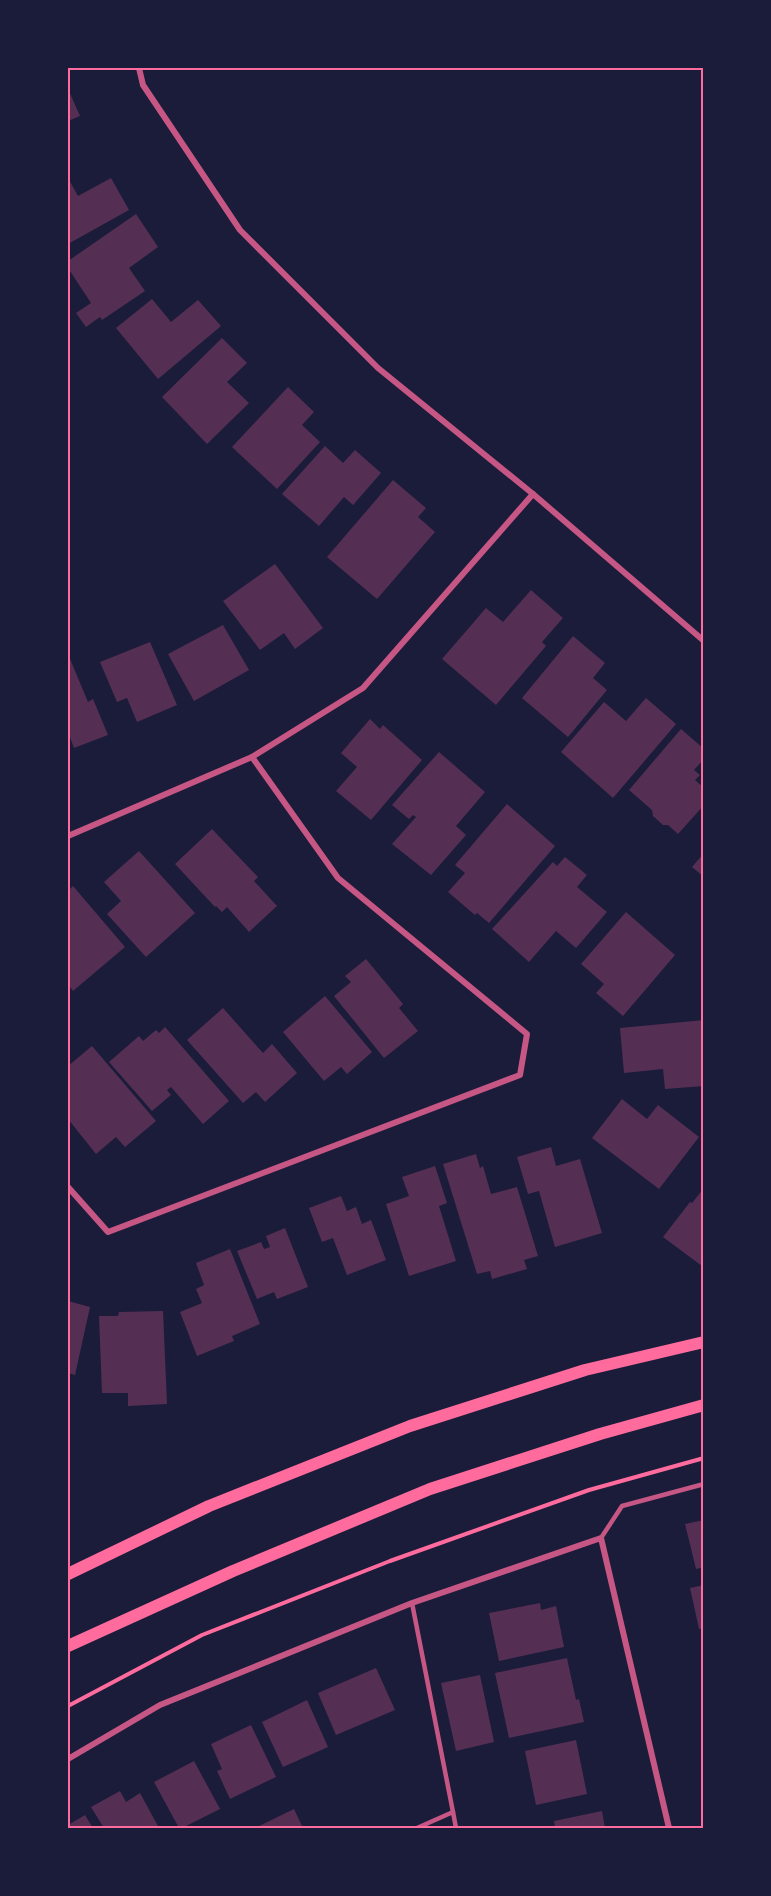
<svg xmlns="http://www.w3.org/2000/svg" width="771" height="1896" font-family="'Alegreya Sans',sans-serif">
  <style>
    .building { fill: #542f53 }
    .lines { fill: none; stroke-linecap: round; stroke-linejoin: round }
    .path { stroke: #ff6b9d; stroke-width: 4 }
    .service { stroke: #c65784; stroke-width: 4.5 }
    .minor { stroke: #c65784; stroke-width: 6 }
    .secondary { stroke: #ff6b9d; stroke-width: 12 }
    .neatline { fill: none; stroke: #ff6b9d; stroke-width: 2 }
  </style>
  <rect width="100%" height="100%" fill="#1b1b3a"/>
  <g class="building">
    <path d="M68,89l12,27 -12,5z"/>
    <path d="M68,178l10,18 33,-18 18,32 -61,34z"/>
    <path d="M136,214l22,33 -29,21 16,23 -43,29 -2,-3 -14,10 -10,-14 15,-10 -23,-35v-7z"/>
    <path d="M152,299l19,23 27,-22 23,26 -63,53 -42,-51z"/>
    <path d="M222,338l25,25 -20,19 22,21 -42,41 -45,-47z"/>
    <path d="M288,387l26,25 -12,13 18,17 -43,47 -45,-42z"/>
    <path d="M325,446l18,17 12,-13 26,23 -28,32 -9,-8 -25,29 -37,-32z"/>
    <path d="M393,480l33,28 -8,9 17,15 -58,67 -50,-42z"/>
    <path d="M275,564l48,64 -28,21 -11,-16 -24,17 -37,-49z"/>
    <path d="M531,590l32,28 -21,24 4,4 -50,59 -54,-46 44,-51 17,14z"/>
    <path d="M223,625l26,45 -55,31 -26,-47z"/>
    <path d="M573,636l32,27 -12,15 14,12 -39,47 -46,-39z"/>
    <path d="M150,642l27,63 -40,17 -10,-24 -10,4 -17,-40z"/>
    <path d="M68,654l20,48 5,-3 15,36 -34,13 -6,-16z"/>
    <path d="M646,698l30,26 -63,74 -52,-46 43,-50 22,19z"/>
    <path d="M370,719l10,10 3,-4 39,35 -51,60 -35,-29 21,-24 -16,-14z"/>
    <path d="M681,729l23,20v10l-10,11 6,5 -5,5 9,8v17l-26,29 -10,-9h-5l-10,-9 -1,-6 -23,-20z"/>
    <path d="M439,752l46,40 -29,34 10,9 -35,40 -39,-31 24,-27 -3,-2 -4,4 -17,-14z"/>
    <path d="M507,804l48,42 -66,77 -12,-10 -2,2 -27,-23 17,-19 -10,-8z"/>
    <path d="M212,829l46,48 -4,4 23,25 -28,26 -22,-25 -5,5 -6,-6 -1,1 -40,-43z"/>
    <path d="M139,851l56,62 -49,44 -39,-43 14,-13 -17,-19z"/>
    <path d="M704,853v24l-12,-10z"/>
    <path d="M565,857l22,18 -10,12 30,25 -31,36 -20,-17 -27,31 -37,-33 61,-67 4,4z"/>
    <path d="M73,886l52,61 -52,44 -5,-7v-93z"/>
    <path d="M626,912l49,43 -52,61 -27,-23 8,-9 -23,-20z"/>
    <path d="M366,959l37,45 -4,4 19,23 -34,27 -50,-62 17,-14 -6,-6z"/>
    <path d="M325,996l47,56 -25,22 -6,-7 -17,14 -41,-49z"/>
    <path d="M223,1008l40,45 9,-9 25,29 -32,29 -9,-10 -13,11 -56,-63z"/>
    <path d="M704,1020v66l-39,3 -2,-20 -39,4 -4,-45z"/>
    <path d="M165,1027l64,74 -26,23 -32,-37 -4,3 4,5 -19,16 -43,-49 30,-26 4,5 13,-11 3,3z"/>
    <path d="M92,1046l64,75 -31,26 -9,-10 -20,17 -28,-35v-53z"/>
    <path d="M622,1099l25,20 11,-14 41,32 -40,52 -67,-51z"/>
    <path d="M551,1147l5,19 24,-7 22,74 -47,14 -16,-56 -11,3 -11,-37z"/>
    <path d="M476,1154l4,14 3,-2 8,28 26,-7 21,69 -14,4 3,9 -35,10 -2,-8 -13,3 -34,-110z"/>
    <path d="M435,1166l12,37 -8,3 17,55 -47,15 -23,-72 23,-8 -7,-19z"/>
    <path d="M704,1188v76l-2,2 -39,-29 27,-35 2,1z"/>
    <path d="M341,1196l6,15 9,-4 6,17 9,-4 15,40 -39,15 -14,-37 -11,4 -13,-34z"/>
    <path d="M285,1228l23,59 -31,12 -3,-7 -17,7 -20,-48 24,-9 3,7 6,-2 -4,-11z"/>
    <path d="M230,1249l30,75 -28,12 2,5 -37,15 -17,-44 22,-9 -6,-14 8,-4 -8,-22z"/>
    <path d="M68,1301l22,6 -15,68 -7,-2z"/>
    <path d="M163,1311l4,93 -39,2v-13h-26l-3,-77h19l1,-4z"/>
    <path d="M704,1520v47l-8,2 -11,-45z"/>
    <path d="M704,1585v43l-5,1 -9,-41z"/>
    <path d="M540,1603l1,7 15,-4 8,41 -65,14 -10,-48z"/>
    <path d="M567,1658l9,42 3,-1 5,23 -75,16 -14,-65z"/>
    <path d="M376,1668l19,42 -59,25 -18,-42z"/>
    <path d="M480,1675l14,67 -38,9 -15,-68z"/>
    <path d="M307,1700l21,47 -45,20 -21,-45z"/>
    <path d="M251,1725l25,52 -46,22 -13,-28 5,-2 -11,-25z"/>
    <path d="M576,1740l11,54 -51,11 -11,-54z"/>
    <path d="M194,1761l26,48 -38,19h-3l-25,-46z"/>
    <path d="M120,1791l6,11 14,-9 19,35h-55l-13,-21z"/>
    <path d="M294,1809l9,19h-48z"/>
    <path d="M602,1811l3,17h-50l-1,-7z"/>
    <path d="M85,1815l8,13h-25v-3z"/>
  </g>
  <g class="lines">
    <path class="path" d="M68,1706l134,-71 188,-74 199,-71 115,-32"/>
    <g class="service">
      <path d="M601,1538l21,-32 82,-22"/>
      <path d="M412,1603l41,209"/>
      <path d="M417,1828l36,-16 3,16"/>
    </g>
    <g class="minor">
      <path d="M139,68l4,17 97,145 138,138 155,126 171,147"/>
      <path d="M68,836l184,-79 111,-69 170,-194"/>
      <path d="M68,1187l40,45 412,-157 7,-41 -189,-156 -86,-121"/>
      <path d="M68,1759l92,-54 252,-102 189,-65 68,290"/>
    </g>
    <g class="secondary">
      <path d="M68,1574l141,-68 201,-80 175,-56 119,-28"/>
      <path d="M68,1646l165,-75 197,-82 170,-55 104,-29"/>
    </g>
  </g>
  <rect width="771" height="1896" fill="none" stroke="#1b1b3a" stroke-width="138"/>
  <rect x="69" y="69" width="633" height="1758" class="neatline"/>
</svg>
